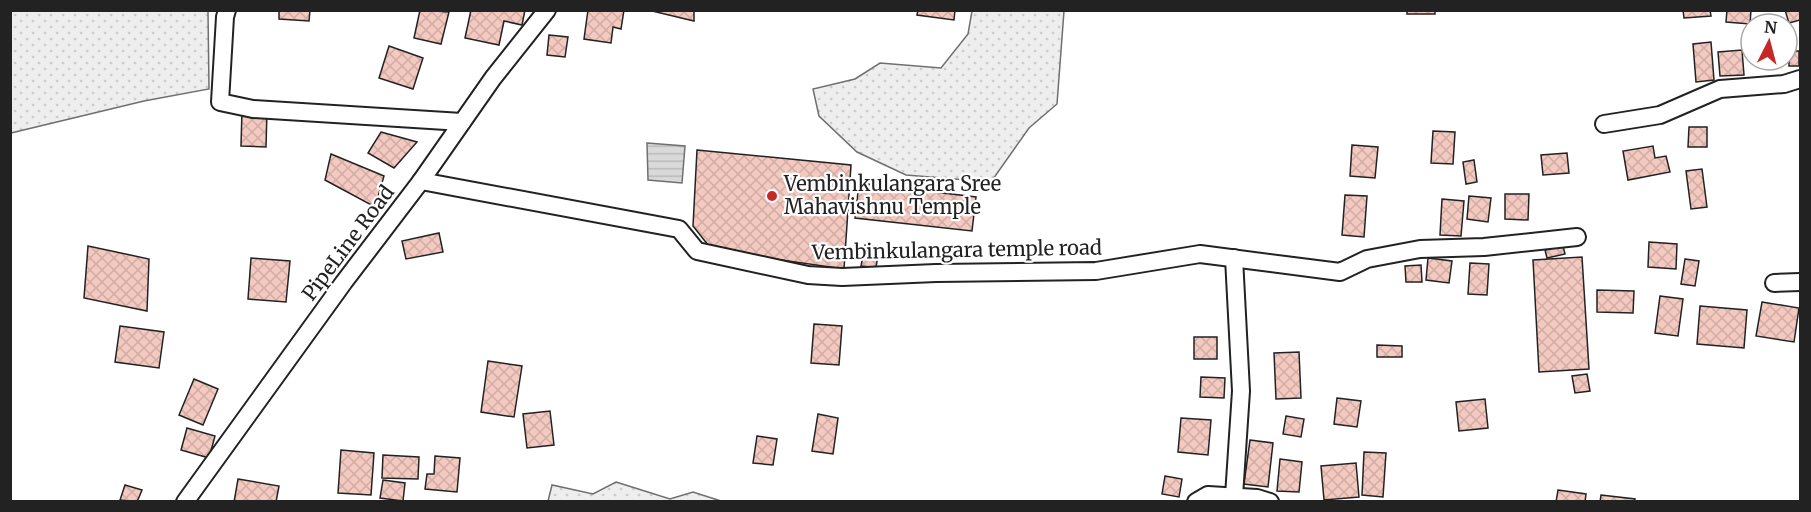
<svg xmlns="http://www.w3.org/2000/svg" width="1811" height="512" font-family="Merriweather,serif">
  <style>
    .grass { fill: url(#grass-dots); stroke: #6f6f6f; stroke-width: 1.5 }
    .water { fill: url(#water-rules); stroke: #6f6f6f; stroke-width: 1.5 }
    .building { fill: url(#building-cross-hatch); stroke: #222; stroke-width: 1.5 }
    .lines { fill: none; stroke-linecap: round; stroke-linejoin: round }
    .street-casing { stroke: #222; stroke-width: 20 }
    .street { stroke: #fff; stroke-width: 16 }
    .poi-dot { fill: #c62828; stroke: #fff; stroke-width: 2 }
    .labels { text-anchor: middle; stroke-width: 4.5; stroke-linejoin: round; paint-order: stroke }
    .poi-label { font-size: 20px; fill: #222; stroke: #fff; text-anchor: start }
    .street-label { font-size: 20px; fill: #222; stroke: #fff }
  </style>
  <defs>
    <pattern id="grass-dots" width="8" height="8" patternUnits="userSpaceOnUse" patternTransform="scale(1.5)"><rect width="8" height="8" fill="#eee"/><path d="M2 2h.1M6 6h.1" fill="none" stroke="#ccc" stroke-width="1.8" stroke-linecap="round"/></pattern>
    <pattern id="water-rules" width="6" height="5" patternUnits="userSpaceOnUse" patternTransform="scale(1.5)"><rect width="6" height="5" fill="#d9d9d9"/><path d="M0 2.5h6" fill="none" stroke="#bababa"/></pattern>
    <pattern id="building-cross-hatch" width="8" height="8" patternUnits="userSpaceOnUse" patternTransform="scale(1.5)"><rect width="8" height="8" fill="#f3c9c0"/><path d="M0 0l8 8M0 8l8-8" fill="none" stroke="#d0aca5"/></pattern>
  </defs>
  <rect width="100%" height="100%" fill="#fff"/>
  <g class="grass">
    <path d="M10,11h198l1,78 -65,12 -133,32z"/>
    <path d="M972,11h92l-7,93 -28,24 -38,54 -85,-7 -49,-23 -38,-36 -6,-27 42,-10 25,-16 61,5 27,-34z"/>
    <path d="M616,482l54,17 23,-7 28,9h-173l4,-16 41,9z"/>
  </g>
  <path class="water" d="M647,143l38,3 -3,37 -34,-3z"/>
  <g class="building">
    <path d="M279,10h31l-1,11 -30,-2z"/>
    <path d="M420,10l29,2 -8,32 -27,-6z"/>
    <path d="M471,10h54l-3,15 -18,-4 -5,24 -34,-7z"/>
    <path d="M588,10h36l-3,19 -8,-2 -2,16 -27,-4z"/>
    <path d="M648,10h46v11z"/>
    <path d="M918,10h37l-1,10 -37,-5z"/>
    <rect x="1407" y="10" width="28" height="4"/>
    <path d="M1683,10h27l1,6 -27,2z"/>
    <path d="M1727,10h24l-1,14 -24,-2z"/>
    <path d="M1785,10h15v10l-11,3z"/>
    <path d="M549,35l19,2 -3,20 -18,-2z"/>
    <path d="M1711,42l3,38 -18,2 -3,-38z"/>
    <path d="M389,46l34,12 -10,31 -34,-11z"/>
    <path d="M1742,50l2,25 -24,1 -2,-24z"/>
    <rect x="1789" y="51" width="10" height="15"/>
    <path d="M242,110l25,1 -1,36 -25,-1z"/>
    <path d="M1689,127h18v20h-19z"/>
    <path d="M1433,131l22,1 -2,32 -22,-1z"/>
    <path d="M381,132l36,10 -23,26 -26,-15z"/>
    <path d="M1352,145l26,2 -3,31 -25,-2z"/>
    <path d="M1653,146l2,12 11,-2 4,16 -42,8 -5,-29z"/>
    <path d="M697,150l154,15 -7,104 -132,-19 -19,-24z"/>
    <path d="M1567,153l2,20 -26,2 -2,-20z"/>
    <path d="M331,154l53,22 -9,31 -50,-27z"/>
    <path d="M1474,160l3,22 -11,2 -3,-22z"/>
    <path d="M1702,169l5,38 -16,2 -5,-38z"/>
    <path d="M859,183l117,14 -4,34 -117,-13z"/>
    <path d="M1505,194h24l-1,26 -23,-1z"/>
    <path d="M1345,195l22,1 -3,41 -22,-2z"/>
    <path d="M1469,196l22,2 -3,24 -21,-3z"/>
    <path d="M1442,199l22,2 -3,35 -21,-1z"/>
    <path d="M439,233l4,19 -37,7 -4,-18z"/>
    <path d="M1649,242l28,2 -1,25 -28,-2z"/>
    <path d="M865,245l14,2 -3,21 -15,-2z"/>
    <path d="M88,246l61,13 -2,52 -63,-13z"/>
    <path d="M1563,246l2,8 -18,4 -2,-8z"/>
    <path d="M1582,257l7,112 -50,3 -6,-112z"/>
    <path d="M251,258l39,3 -4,41 -38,-3z"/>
    <path d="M1428,258l24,3 -3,22 -23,-3z"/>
    <path d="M1685,259l14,2 -4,25 -14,-2z"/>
    <path d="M1470,263l19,1 -2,31 -19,-1z"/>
    <path d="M1421,265l1,17h-16l-1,-16z"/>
    <path d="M1597,290l37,1 -1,22 -36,-1z"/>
    <path d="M1660,296l23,3 -5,37 -23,-3z"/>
    <path d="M1762,302l37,6 -5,34 -38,-6z"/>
    <path d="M1700,306l47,4 -3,38 -47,-4z"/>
    <path d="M814,324l28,2 -3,39 -28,-2z"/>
    <path d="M120,326l44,6 -5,36 -44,-6z"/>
    <rect x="1194" y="337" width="23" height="22"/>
    <path d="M1377,345l25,1v11h-25z"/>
    <path d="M1299,352l2,46 -25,1 -2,-46z"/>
    <path d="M488,361l34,5 -8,51 -33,-5z"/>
    <path d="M1587,374l3,17 -15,2 -3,-17z"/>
    <path d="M1201,377l24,1 -1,20 -24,-1z"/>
    <path d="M194,379l24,10 -15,36 -24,-10z"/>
    <path d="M1337,398l24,3 -4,26 -23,-3z"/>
    <path d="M1485,399l3,29 -29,3 -3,-29z"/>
    <path d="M550,411l4,34 -27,3 -4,-34z"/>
    <path d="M818,414l20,4 -5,36 -21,-3z"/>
    <path d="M1286,416l18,3 -3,18 -18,-3z"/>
    <path d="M1181,418l30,2 -3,35 -30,-3z"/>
    <path d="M187,428l28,8 -6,22 -28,-8z"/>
    <path d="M757,436l20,3 -4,26 -20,-2z"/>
    <path d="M1250,440l23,3 -5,44 -24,-3z"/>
    <path d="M341,450l33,3 -3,42 -33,-2z"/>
    <path d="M1364,452l22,1 -3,44 -21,-2z"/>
    <path d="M383,455l36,2 -1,22 -36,-1z"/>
    <path d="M435,456l25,2 -3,34 -32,-3 2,-15h7z"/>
    <path d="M1280,459l22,3 -3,30 -22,-1z"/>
    <path d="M1356,463l3,34 -35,3 -3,-34z"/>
    <path d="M1165,476l17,3 -3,18 -17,-3z"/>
    <path d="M238,479l41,7 -3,16h-42z"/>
    <path d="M383,480l22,3 -2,18 -23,-3z"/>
    <path d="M125,485l17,5 -5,12 -17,-2z"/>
    <path d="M1558,490l28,4 -1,8h-29z"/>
    <path d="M1601,495l34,4 -1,3h-34z"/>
  </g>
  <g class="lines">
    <defs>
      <g id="street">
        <path d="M227,10l-2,7 -5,85 33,7 209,13"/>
        <path d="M1604,124l56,-9 60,-26 64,-5 16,-5"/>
        <path d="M421,181l258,48 18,22 111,24 34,2 94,-4 160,-2 104,-17 140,18 27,-13 53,-10 64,-2 93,-10"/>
        <path d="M1774,283l26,-1"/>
        <path d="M1234,496l7,-105 -7,-133"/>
        <path d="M185,502l159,-220 77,-101 72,-103 54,-68"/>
        <path d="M1196,502l12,-7 49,3 13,4"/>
      </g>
    </defs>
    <use href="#street" class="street-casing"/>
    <use href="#street" class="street"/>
  </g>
  <circle class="poi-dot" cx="772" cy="196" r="6"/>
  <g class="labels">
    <g class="poi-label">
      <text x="784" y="191">Vembinkulangara Sree<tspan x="784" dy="23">Mahavishnu Temple</tspan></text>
    </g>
    <g class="street-label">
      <text transform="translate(348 243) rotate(-53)" y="7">PipeLine Road</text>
      <text transform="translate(957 250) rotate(-1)" y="7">Vembinkulangara temple road</text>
    </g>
  </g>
  <rect width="1811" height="512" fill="none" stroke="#222222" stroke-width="24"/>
  <g transform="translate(1769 42) rotate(6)"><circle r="28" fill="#ffffff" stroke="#a7a7a7" stroke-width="1.5"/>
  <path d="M0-4.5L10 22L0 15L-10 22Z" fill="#c62828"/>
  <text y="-9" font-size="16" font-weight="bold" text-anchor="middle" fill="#222222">N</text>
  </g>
</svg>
